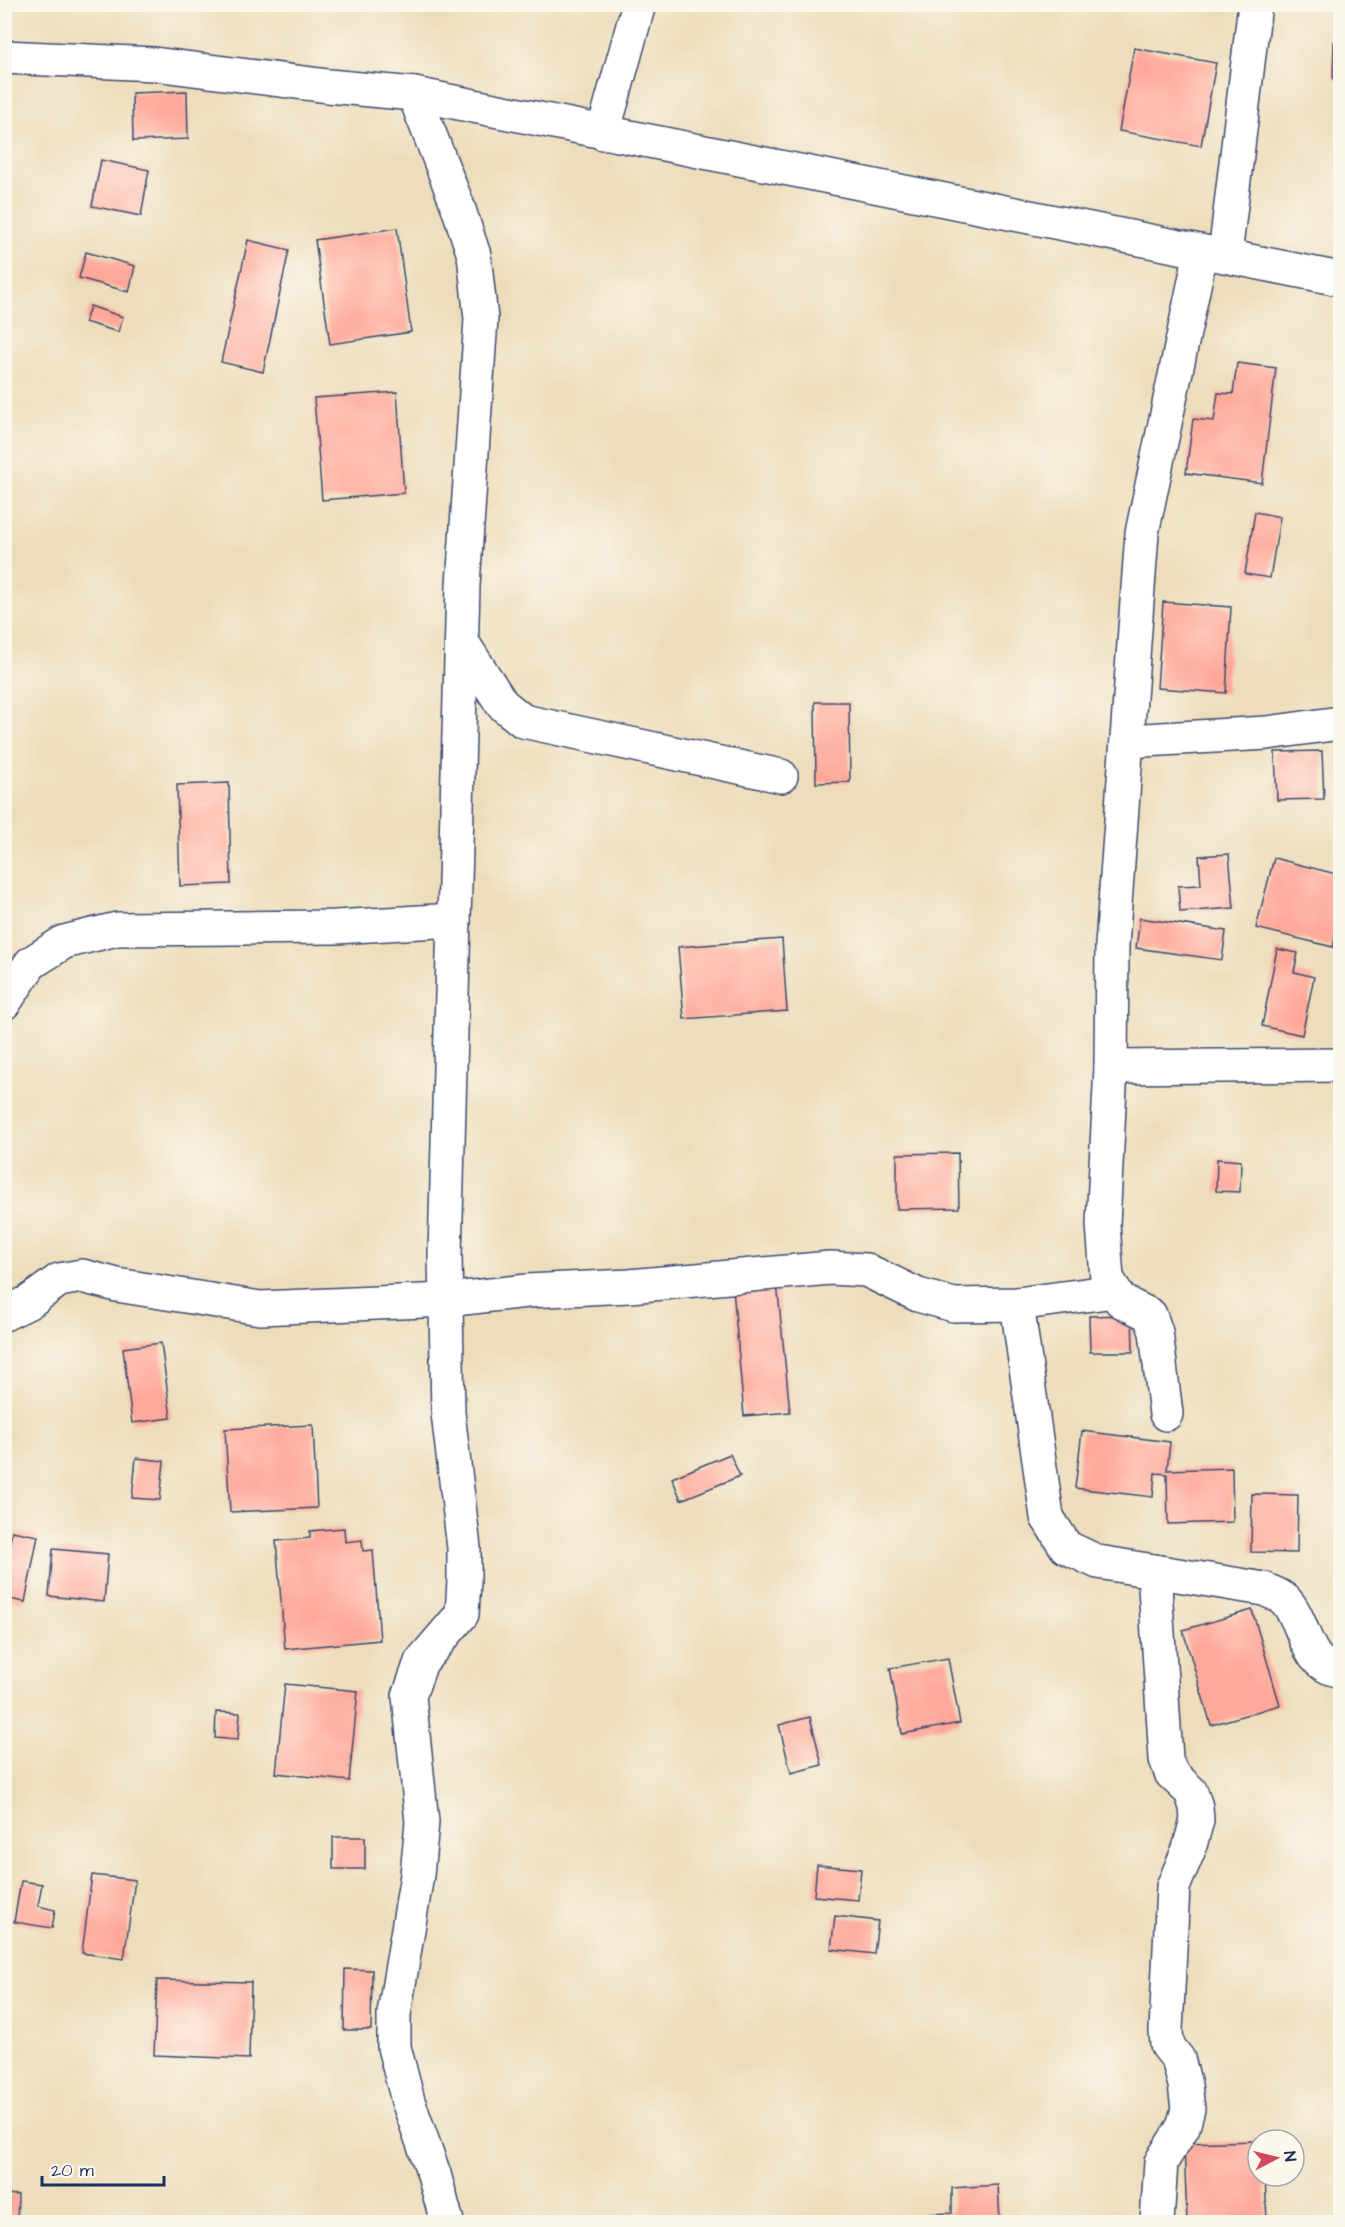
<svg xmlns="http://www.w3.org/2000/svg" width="1345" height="2227" font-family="'Architects Daughter',sans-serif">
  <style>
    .building { fill: #ffa799 }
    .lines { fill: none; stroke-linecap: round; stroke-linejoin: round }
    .minor-casing { stroke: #3a496c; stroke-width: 36 }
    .minor { stroke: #fff; stroke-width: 33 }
  </style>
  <rect width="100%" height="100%" fill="#fbf7ec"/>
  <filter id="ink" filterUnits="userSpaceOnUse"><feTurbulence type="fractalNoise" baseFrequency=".0167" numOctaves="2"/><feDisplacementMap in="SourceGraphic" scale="12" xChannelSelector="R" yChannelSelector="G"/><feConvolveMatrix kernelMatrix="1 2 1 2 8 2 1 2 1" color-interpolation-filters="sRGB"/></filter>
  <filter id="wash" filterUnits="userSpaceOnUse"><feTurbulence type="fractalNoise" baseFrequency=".008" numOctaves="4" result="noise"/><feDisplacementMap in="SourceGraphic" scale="24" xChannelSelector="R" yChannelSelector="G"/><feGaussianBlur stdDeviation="1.35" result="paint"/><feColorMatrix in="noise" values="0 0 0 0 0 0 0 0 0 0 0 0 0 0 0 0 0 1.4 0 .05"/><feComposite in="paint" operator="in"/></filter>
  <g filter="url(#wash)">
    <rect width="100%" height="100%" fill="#edddbb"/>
    <g id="blocks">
      <g class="building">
        <path d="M1334,42l6,1v36h-7z"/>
        <path d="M1134,48l82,15 -15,83 -82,-15z"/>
        <path d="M187,91l1,48 -55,2 -1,-48z"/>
        <path d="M101,160l48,10 -8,46 -49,-10z"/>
        <path d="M397,228l14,104 -81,12 -15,-104z"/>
        <path d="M248,240l41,10 -26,122 -42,-10z"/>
        <path d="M86,252l49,14 -6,26 -50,-14z"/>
        <path d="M90,306l33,11 -5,15 -33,-10z"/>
        <path d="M1237,363l39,5 -14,115 -76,-10 7,-54 21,2 4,-28 15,1z"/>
        <path d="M397,392l7,101 -82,7 -8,-102z"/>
        <path d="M1255,512l25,5 -10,61 -25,-4z"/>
        <path d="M1163,602l68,5 -5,86 -69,-5z"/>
        <path d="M815,702h34l1,80 -34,1z"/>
        <path d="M1322,751l2,48 -47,1 -2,-48z"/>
        <path d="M229,783l2,101 -51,2 -3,-101z"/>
        <path d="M1229,854l5,54 -54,4 -2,-26 23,-1 -2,-29z"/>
        <path d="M1274,858l66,17v43l-7,29 -77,-19z"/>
        <path d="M1140,918l86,13 -4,29 -86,-12z"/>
        <path d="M782,939l5,72 -103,8 -6,-72z"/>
        <path d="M1277,949l21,4 -4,19 20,5 -12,58 -40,-9z"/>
        <path d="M958,1153l1,55 -62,1v-55z"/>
        <path d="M1217,1159l24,2 -1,31 -24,-1z"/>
        <path d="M777,1283l13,129 -46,4 -11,-128z"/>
        <path d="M1132,1315l1,37h-43l-1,-36z"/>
        <path d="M161,1343l10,75 -39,5 -9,-75z"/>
        <path d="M313,1425l4,83 -87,4 -5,-83z"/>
        <path d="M1082,1431l88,11 -3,28 65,-2 1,54 -65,2 -1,-50 -12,-1 -2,24 -78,-9z"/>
        <path d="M730,1454l10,22 -59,24 -9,-22z"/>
        <path d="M136,1458l28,3 -4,39 -28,-2z"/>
        <path d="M1252,1494l46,1 -1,58 -46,-1z"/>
        <path d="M344,1528l1,14 17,-2 1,11 10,-1 7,90 -95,9 -9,-108 34,-3v-7z"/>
        <path d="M12,1531l26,5 -13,66 -21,-4v-47l4,1z"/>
        <path d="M53,1549l55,5 -4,48 -55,-6z"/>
        <path d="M1252,1610l28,95 -69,20 -28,-95z"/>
        <path d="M948,1658l12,65 -58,11 -12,-66z"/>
        <path d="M285,1684l73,7 -9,90 -73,-8z"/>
        <path d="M216,1712l24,1 -2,27 -23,-2z"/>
        <path d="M810,1717l12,48 -31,8 -12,-48z"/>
        <rect x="333" y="1837" width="32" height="32"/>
        <path d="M817,1865l44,4 -3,31 -44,-4z"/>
        <path d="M92,1875l43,5 -11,79 -42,-6z"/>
        <path d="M21,1881l21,3 -4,22 17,4 -3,18 -38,-6z"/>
        <path d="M835,1916l43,5 -4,33 -43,-5z"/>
        <path d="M345,1969l27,1 -1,60h-27z"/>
        <path d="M157,1980l94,2 -2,77 -95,-4z"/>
        <path d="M1258,2141v35h7l2,46h-80l-3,-79z"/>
        <path d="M998,2185l2,37h-72v-8l24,-1v-25z"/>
        <path d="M4,2194l14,1 -1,27h-13z"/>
      </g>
    </g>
  </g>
  <g filter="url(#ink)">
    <use href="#blocks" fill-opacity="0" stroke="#3a496c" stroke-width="1.5"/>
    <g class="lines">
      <defs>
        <g id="minor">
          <path d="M4,57l150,7 174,22 86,8 926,185"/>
          <path d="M414,94l43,110 17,51 7,64 -18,266 -18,670 3,158 16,135v33l-2,33 -41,48 -12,34 13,126 -5,53 -23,139v33l14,54 26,73 13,48"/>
          <path d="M603,133l36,-129"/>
          <path d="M1225,255l30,-251"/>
          <path d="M462,642l40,62 21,17 258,55"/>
          <path d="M1127,741l140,-8 73,-10"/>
          <path d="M4,1003l27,-40 33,-21 53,-13 219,-2 118,-7"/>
          <path d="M1111,1067l229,-2"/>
          <path d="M1017,1304l30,213 19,30 32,15 166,27c6,3 16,6 21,11 22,23 18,66 55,70"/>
          <path d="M4,1314l25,-12 30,-22 23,-4 35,9 143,23 186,-8 81,-9 102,-5 201,-18 36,2 52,25 36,10 63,-1 98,-13"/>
          <path d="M1166,1414l-10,-82 -6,-17 -29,-14 -14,-23 -4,-54 8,-157 1,-122 30,-412 59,-281"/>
          <path d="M1154,1571l12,188 5,14 20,19 5,15 1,13 -8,29 -16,38 -7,143 1,15 11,14 7,26 3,24 -5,18 -22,35 -4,60"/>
        </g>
      </defs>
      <use href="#minor" class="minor-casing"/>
      <use href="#minor" class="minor"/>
    </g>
  </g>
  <rect width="1345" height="2227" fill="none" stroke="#fbf7ec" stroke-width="24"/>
  <g transform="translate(1276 2158) rotate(83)"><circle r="28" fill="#fbf7ec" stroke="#a1a7b3" stroke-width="1.5"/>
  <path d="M0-4.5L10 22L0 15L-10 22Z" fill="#d1495b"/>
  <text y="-9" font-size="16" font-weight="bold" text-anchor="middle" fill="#1b2f5e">N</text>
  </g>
  <path d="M42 2176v9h122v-9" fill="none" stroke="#1b2f5e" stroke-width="3"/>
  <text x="51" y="2176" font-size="18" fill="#1b2f5e" stroke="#fbf7ec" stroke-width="4.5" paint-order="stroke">20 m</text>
</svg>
